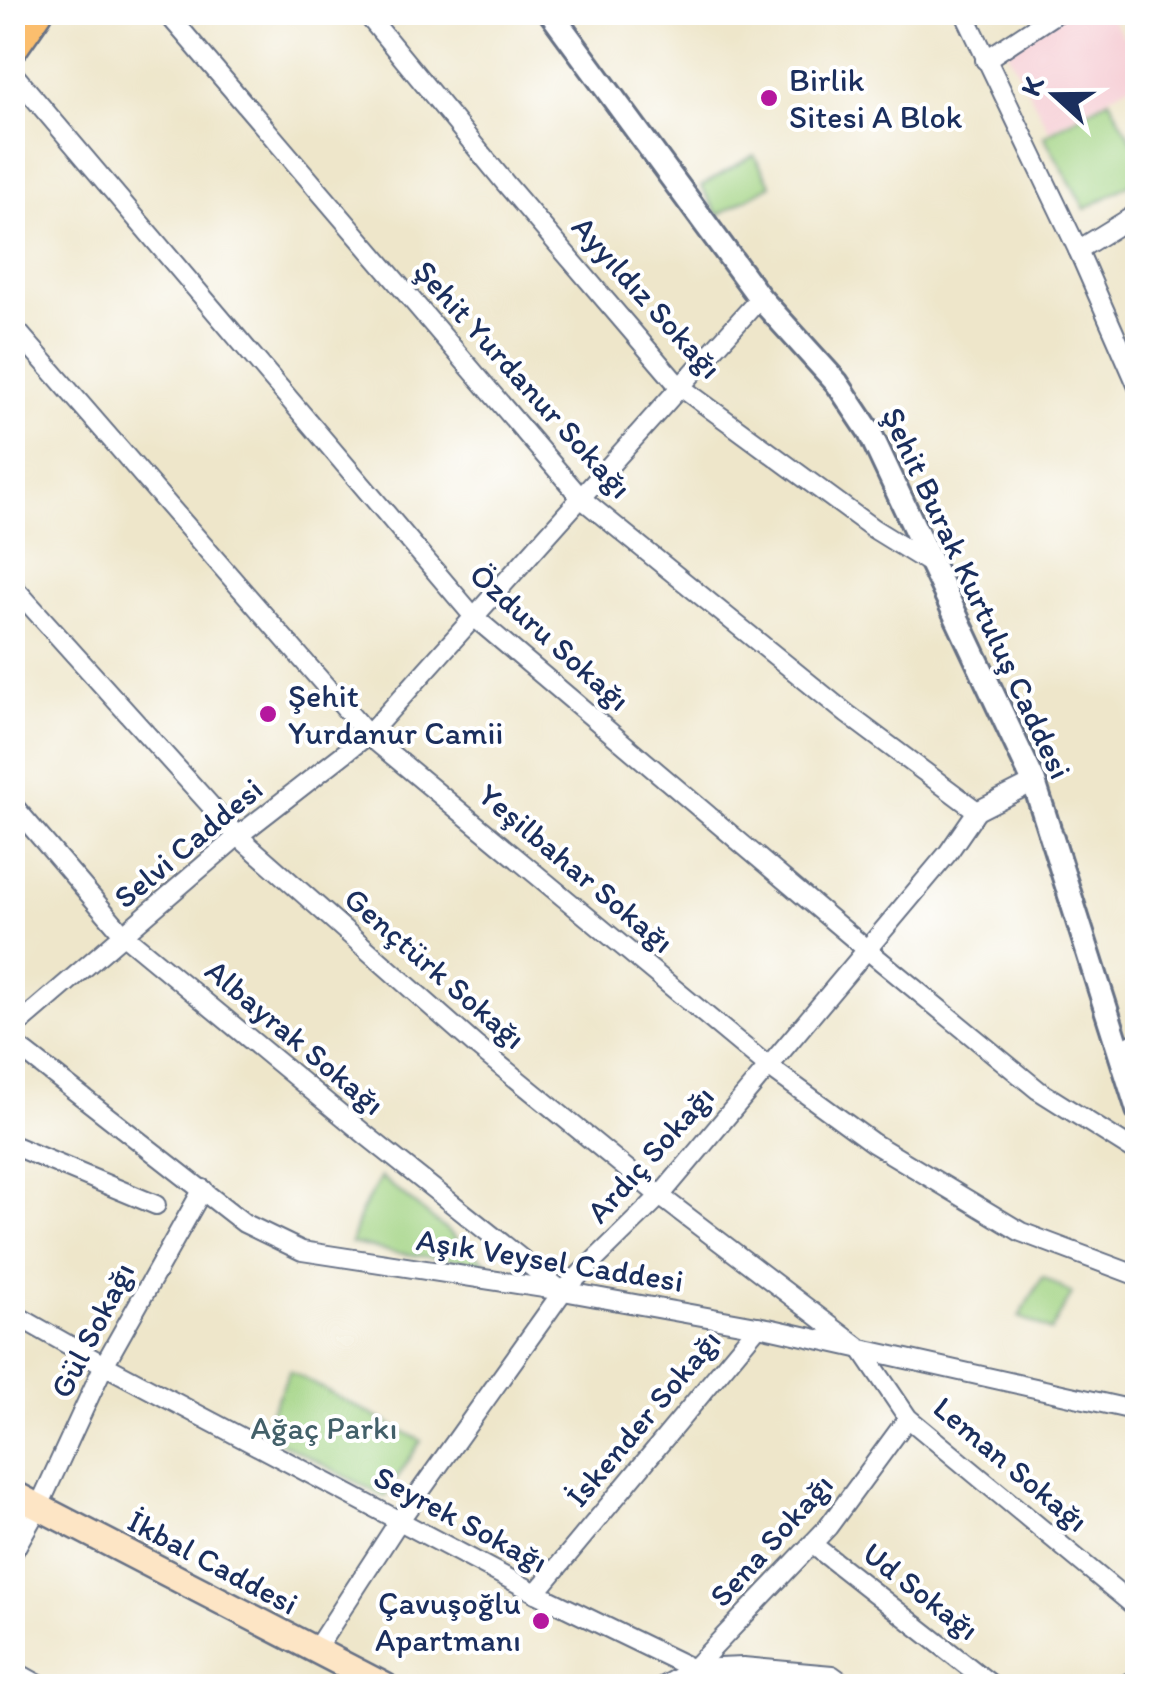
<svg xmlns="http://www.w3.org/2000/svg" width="1150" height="1699" font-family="Itim,sans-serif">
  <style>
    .built { fill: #f6cfd5 }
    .green { fill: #a1d382; stroke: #5e8170; stroke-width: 2.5 }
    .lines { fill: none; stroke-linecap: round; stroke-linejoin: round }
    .minor-casing { stroke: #656f84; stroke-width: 22 }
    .tertiary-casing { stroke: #656f84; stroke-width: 28 }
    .secondary-casing { stroke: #656f84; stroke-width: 30 }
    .primary-casing { stroke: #656f84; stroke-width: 35 }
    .minor { stroke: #fff; stroke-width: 18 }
    .tertiary { stroke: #fff; stroke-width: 22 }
    .secondary { stroke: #fde5c5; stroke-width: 25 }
    .primary { stroke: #fbbe6e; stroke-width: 30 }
    .poi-dot { fill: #b5179e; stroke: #fff; stroke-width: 4 }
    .labels { text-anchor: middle; stroke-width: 8; stroke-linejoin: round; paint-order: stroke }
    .poi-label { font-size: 32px; fill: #1b2f5e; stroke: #fff; text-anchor: start }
    .street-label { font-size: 32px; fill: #1b2f5e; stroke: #fff }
    .park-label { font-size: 32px; fill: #436069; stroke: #fff }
  </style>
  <rect width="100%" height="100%" fill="#fff"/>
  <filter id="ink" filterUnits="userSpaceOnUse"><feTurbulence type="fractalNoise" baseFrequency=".01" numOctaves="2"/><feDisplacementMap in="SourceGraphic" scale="20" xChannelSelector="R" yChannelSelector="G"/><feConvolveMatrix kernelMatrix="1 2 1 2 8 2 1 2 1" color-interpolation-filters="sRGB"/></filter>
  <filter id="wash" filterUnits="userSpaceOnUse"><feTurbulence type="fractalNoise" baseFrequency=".0048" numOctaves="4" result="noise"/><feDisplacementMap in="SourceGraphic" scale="40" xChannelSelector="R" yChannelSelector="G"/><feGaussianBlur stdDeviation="2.25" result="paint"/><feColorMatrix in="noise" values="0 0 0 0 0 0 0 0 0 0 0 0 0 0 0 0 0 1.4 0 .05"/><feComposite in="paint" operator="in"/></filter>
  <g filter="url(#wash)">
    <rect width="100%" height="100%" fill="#eee6ca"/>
    <path class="built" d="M1065,13h43l29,44v24l-88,49 -42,-79z"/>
    <g class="green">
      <path d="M1109,99l28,51v30l-52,29 -41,-73z"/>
      <path d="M754,155l17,30 -53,30 -17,-29z"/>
      <path d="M381,1177l107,87 -92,-11 -45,-10 10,-32z"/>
      <path d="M1043,1277l29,17 -21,37 -32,-14z"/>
      <path d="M290,1371l131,70 -36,56 -124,-65z"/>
    </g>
  </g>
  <g filter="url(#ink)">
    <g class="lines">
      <defs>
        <g id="minor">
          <path d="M166,12l416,487 265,215 130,97"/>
          <path d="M365,12l141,172 172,201 196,144 60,37"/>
          <path d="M964,12l114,238 60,137"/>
          <path d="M985,60l73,-48"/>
          <path d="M12,72l462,545 391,331 173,142 100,63"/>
          <path d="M1078,250l60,-37"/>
          <path d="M12,325l356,410 398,330 107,78 148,89 117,44"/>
          <path d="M12,585l226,251 237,209 185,151 202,154 46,68 230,191"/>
          <path d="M12,804l113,132 242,200 195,155"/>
          <path d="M12,1030l226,-194 130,-101 392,-437"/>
          <path d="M12,1042l232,181 58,28 261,40 205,37 370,83"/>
          <path d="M1121,1051l17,-10"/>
          <path d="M12,1145l144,60"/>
          <path d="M12,1313l92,52 432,228 157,76 50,-2 89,8 15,11"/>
          <path d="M812,1544l181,142"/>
          <path d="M12,1554l27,-48 65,-141 99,-176"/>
          <path d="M536,1593l222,-267"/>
          <path d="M314,1652l85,-131 164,-230 97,-95 288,-343 29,-42 57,-29"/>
          <path d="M12,1670l29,16"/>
          <path d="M663,1686l30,-17 135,-142 80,-109"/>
          <path d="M1122,1686l16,-8"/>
        </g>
        <path id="tertiary" d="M550,12l210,286 77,85 32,48 165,351 104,328"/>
        <path id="secondary" d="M12,1493l373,193"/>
        <path id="primary" d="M12,48l25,-36"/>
      </defs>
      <use href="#minor" class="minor-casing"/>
      <use href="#tertiary" class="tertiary-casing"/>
      <use href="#secondary" class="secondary-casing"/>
      <use href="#primary" class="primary-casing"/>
      <use href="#minor" class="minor"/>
      <use href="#tertiary" class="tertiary"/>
      <use href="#secondary" class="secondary"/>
      <use href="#primary" class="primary"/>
    </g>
  </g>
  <g class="poi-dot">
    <circle cx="769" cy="98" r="10"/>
    <circle cx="268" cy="714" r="10"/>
    <circle cx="541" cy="1621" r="10"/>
  </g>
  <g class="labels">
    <g class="poi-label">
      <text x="789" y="91">Birlik<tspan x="789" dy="37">Sitesi A Blok</tspan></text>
      <text x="288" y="707">Şehit<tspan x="288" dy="37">Yurdanur Camii</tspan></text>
      <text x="521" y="1614" text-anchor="end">Çavuşoğlu<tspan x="521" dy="37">Apartmanı</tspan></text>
    </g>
    <g class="street-label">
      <text transform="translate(647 297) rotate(48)" y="11">Ayyıldız Sokağı</text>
      <text transform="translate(523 379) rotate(48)" y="11">Şehit Yurdanur Sokağı</text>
      <text transform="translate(977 593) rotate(65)" y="11">Şehit Burak Kurtuluş Caddesi</text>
      <text transform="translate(550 637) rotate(42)" y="11">Özduru Sokağı</text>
      <text transform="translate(188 843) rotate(-40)" y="11">Selvi Caddesi</text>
      <text transform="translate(576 868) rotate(40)" y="11">Yeşilbahar Sokağı</text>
      <text transform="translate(435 968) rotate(41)" y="11">Gençtürk Sokağı</text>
      <text transform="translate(295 1037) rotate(40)" y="11">Albayrak Sokağı</text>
      <text transform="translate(650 1154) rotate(-48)" y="11">Ardıç Sokağı</text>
      <text transform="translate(550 1260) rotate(9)" y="11">Aşık Veysel Caddesi</text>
      <text transform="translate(92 1330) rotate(-63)" y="11">Gül Sokağı</text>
      <text transform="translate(643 1418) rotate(-50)" y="11">İskender Sokağı</text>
      <text transform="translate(1011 1464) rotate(40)" y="11">Leman Sokağı</text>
      <text transform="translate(461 1519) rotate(28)" y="11">Seyrek Sokağı</text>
      <text transform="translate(771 1540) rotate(-48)" y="11">Sena Sokağı</text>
      <text transform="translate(213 1562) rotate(28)" y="11">İkbal Caddesi</text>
      <text transform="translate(921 1591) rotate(38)" y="11">Ud Sokağı</text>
    </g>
    <g class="park-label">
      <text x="324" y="1439">Ağaç Parkı</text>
    </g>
  </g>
  <rect width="1150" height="1699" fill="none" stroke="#fff" stroke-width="50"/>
  <g transform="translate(1055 95) rotate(291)" stroke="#ffffff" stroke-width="8" paint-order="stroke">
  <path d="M0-8L18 38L0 25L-18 38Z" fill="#1b2f5e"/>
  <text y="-15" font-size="28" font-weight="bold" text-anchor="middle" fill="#1b2f5e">K</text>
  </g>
</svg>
